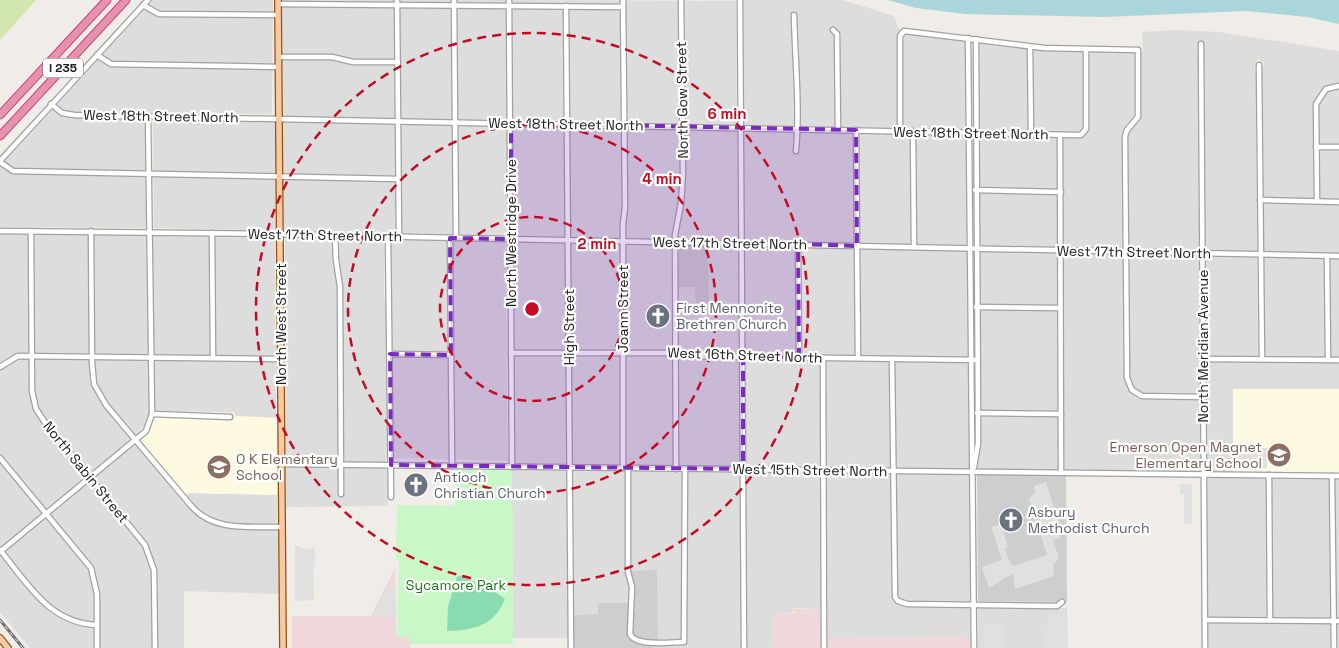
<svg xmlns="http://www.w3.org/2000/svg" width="1339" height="648" font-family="'Space Grotesk',sans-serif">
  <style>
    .residential { fill: #dedddd; fill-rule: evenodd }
    .commercial { fill: #f0d7d9 }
    .education { fill: #fefae2 }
    .religious { fill: #cecece }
    .grass { fill: #d2e7b0 }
    .park { fill: #c9f7c7 }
    .pitch { fill: #89dbb1 }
    .parking { fill: #e0e0e0 }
    .water { fill: #aad6db }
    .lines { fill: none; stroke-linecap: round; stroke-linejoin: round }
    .minor-casing { stroke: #a1a1a1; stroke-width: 7 }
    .major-casing { stroke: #945307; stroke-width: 8 }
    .highway-casing { stroke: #d32f7c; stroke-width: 9 }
    .minor { stroke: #fff; stroke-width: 4.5 }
    .major { stroke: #f7c9a4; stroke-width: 5.5 }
    .highway { stroke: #e393ac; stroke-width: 7 }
    .rail-casing { stroke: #6e6e6e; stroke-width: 3 }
    .rail { stroke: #fff; stroke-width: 1; stroke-dasharray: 4; stroke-linecap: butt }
    .marked { fill: #7b2cbf; fill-opacity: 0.2; stroke: #7b2cbf; stroke-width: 4; stroke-dasharray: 10 6; stroke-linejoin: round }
    .ring { fill: none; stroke: #c60a22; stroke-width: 2.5; stroke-dasharray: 9 6 }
    .labels { text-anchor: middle; stroke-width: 4.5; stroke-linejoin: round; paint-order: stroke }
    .shield { fill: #fff; stroke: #636363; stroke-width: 1 }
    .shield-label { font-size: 12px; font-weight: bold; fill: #202020 }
    .street-label { font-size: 14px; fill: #202020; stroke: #fff }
    .worship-label { font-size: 14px; fill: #5b616d; stroke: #fff; text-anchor: start }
    .education-label { font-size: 14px; fill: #785e54; stroke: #fff; text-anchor: end }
    .park-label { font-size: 14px; fill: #167a11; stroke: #fff }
    .centre { fill: #c60a22; stroke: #fff; stroke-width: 2.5 }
    .ring-label { font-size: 15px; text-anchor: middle; font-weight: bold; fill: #c60a22; stroke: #fff; stroke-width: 4.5; stroke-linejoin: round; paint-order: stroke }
  </style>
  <rect width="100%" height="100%" fill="#f0ece7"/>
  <g class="residential">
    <path d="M153,0h120l-1,114h-125l-1,114 -146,-1v-61z"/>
    <path d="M282,0h224v8l114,2 6,-3 -8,-3 -104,-1 -3,-3 225,1 2,239 -584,-12 -1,-108 130,1z"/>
    <path d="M742,0h101l51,16 5,13 6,4 57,7 4,2 6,595 -145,1v-29l-34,-1v4l-19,1v35h-121v-4l5,-1 -1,-73 -27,10v23h-31l-1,11 -29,1 -1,23h-55l-1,-169 166,2v-184h18l13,16 -1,-57h36z"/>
    <path d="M1176,30l43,2 120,19v338h-106v82l-254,-2 -2,-2 3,-26 -2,-399 82,9 83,1 -1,-20zM1258,59l7,4 -4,7v291l-3,-5 -2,-283 -2,-9z"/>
    <path d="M0,233l275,5 1,180 -39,-2 -3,-4h-6l-78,-1 -5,14 -14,13 51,61 6,-6 89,2 2,99 -95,-3v57h-154l-30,-36z"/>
    <path d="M395,238l276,7 2,220 -158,-2 -2,-162h-7l2,160 -122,-3 2,48 -102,1 -1,-268 99,3v56l7,1v-59z"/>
    <path d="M1210,477l129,1v170h-132l-1,-170z"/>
    <path d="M978,607l89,1 1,40h-90z"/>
  </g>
  <g class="commercial">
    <path d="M395,568l1,68 14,1v11h-118v-32h79z"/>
    <path d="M794,609h27v39h-47l-1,-35h21z"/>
    <path d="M972,637v11h-145v-10z"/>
  </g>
  <g class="education">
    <path d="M1233,389h106v84l-106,-2z"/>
    <path d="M237,416l39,2 1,77 -88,-2 -3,3 -46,-55 9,-11 6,-13 73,4z"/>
  </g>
  <g class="religious">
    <path d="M679,245l29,1 1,57h-13l-1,-16h-17z"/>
    <path d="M977,475h89l1,127 -89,-1z"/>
    <path d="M657,570l1,74h-5v4h-79l-1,-33 25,-1v-11h32v-23l-4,-9z"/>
  </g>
  <path class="grass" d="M0,0h36l-36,40z"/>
  <path class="park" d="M456,468l56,1 1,175h-103l-1,-7h-12l2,-77h-3l1,-55 58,1z"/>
  <path class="pitch" d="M460,576l28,11 17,12c-11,27 -31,31 -58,32l1,-24 9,-30z"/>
  <g class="parking">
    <path d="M1236,448h31v20l-32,-1z"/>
    <path d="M1046,482l14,45 -3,2 3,9 -7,2 6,18 -6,7 1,11 -39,13 -2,-16 -24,15 -7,-21 20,-7 -11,-33 10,-3 7,23 -3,1 2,8 6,10 34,-11 -18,-57 6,-5 -1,-7z"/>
    <path d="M1180,484h12v40h-8v-30l-4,-1z"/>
    <path d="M295,545l13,5 7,-3v19l-2,1 1,33 -19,1z"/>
    <path d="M389,584h4l-1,5h4v28h-22v-6z"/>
    <path d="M1049,615h18v33h-21v-22h3z"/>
    <rect x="984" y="624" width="22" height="24"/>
  </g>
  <path class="water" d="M888,0h451v24l-32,-7 -60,-6 -143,6 -139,-3 -49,-6z"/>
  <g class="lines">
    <defs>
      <g id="minor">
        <path d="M397,0l2,237"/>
        <path d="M454,0l2,238"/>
        <path d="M509,0l3,467"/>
        <path d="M740,0l4,648"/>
        <path d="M278,4l345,3"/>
        <path d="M143,5l16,9 119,1"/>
        <path d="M566,6l5,642"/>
        <path d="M794,15c1,46 6,91 2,136"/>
        <path d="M833,30l4,4 1,96"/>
        <path d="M968,38l6,610"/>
        <path d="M1201,44l4,604"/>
        <path d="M1030,47l1,87"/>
        <path d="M97,55l14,9 167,3"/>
        <path d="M278,57h54l21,5h45"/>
        <path d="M1259,65l3,294"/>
        <path d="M51,104l11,9 12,2 1001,20h6l5,-6v-79"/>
        <path d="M856,130l2,228"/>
        <path d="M900,131v-95l4,-5 140,17 94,2v67l-11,13 -2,6 2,242 5,12 10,6 62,1"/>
        <path d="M913,131l1,116"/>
        <path d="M1060,135l1,337"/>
        <path d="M1316,147h23"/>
        <path d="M0,161l148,-161"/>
        <path d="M0,162l13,9 386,8"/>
        <path d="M975,190l86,2"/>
        <path d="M1260,200l79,2"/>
        <path d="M1317,201l-1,-97 10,-15 13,-3"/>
        <path d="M0,231l271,3 1068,22"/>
        <path d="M31,231l1,160 4,18 8,12 101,124 9,25 1,78"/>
        <path d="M91,231l1,132 2,21 12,21 87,103c23,24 57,18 89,19"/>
        <path d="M212,233l1,125"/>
        <path d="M335,235l1,25 4,27 1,207"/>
        <path d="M388,237l3,260"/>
        <path d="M450,238l2,228"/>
        <path d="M798,244l1,113"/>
        <path d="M1327,256l1,104"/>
        <path d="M976,307l84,1"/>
        <path d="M511,353h161l9,3 297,4"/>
        <path d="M390,354l61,1"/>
        <path d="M823,358l1,290"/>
        <path d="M892,359l3,238 3,4 9,3 150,2 5,-4"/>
        <path d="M1204,359l135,1"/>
        <path d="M0,367l18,-11 263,3"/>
        <path d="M977,413l84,1"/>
        <path d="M152,414l78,3"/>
        <path d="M0,458l91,110 6,26v54"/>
        <path d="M281,464l1058,12"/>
        <path d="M974,467l4,-23v-31l-2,-374"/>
        <path d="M623,468v-244l2,-17 -2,-207"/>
        <path d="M628,468v104l4,15 -2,47c5,13 41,8 54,8l1,-173"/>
        <path d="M676,469l-1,-234 6,-32 2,-28 -2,-175"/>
        <path d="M1269,475l1,145"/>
        <path d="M1332,476l2,172"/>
        <path d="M0,550c28,34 49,73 97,75"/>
        <path d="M1,551l145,-120 6,-17 -4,-298"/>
        <path d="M1205,620l134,1"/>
      </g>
      <g id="major">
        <path d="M278,0l5,648"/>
        <path d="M0,638l8,10"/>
      </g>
      <g id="highway">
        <path d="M0,115l107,-115"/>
        <path d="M0,136l126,-136"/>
      </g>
    </defs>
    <use href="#minor" class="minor-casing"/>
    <use href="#major" class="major-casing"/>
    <use href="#highway" class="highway-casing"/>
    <use href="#minor" class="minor"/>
    <use href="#major" class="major"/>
    <use href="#highway" class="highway"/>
    <defs>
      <path id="rail" d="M0,620l23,28"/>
    </defs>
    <use href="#rail" class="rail-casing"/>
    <use href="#rail" class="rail"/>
  </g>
  <path class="marked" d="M511,123l345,7 1,116 -59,-2 1,113 -56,-1v113l-352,-4 -1,-111 61,1 -1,-117 61,1z"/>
  <g class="ring">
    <circle cx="532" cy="309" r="92"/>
    <circle cx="532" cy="309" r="184"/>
    <circle cx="532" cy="309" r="276"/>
  </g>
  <defs>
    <symbol id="church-disc" viewBox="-11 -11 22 22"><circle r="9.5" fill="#6b7280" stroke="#fff"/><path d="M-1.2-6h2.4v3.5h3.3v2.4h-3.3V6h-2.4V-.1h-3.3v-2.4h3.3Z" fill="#fff"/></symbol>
    <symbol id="school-disc" viewBox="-11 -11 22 22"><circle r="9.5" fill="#8d6e63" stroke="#fff"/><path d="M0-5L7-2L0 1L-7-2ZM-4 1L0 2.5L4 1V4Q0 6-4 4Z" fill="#fff"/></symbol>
  </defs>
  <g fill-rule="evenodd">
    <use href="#church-disc" x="644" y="302" width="28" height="28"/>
    <use href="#school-disc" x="1265" y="441" width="28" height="28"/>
    <use href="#school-disc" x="205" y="453" width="28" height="28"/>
    <use href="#church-disc" x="402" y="471" width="28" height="28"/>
    <use href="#church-disc" x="997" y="506" width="28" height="28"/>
  </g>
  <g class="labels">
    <rect class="shield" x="43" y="58.5" width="40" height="19" rx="4"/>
    <g class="shield-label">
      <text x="63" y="72">I 235</text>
    </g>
    <g class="street-label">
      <text transform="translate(682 100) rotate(-91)" y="5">North Gow Street</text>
      <text transform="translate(161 116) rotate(1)" y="5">West 18th Street North</text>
      <text transform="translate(566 124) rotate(1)" y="5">West 18th Street North</text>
      <text transform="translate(971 133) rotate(1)" y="5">West 18th Street North</text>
      <text transform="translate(511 233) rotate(-90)" y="5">North Westridge Drive</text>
      <text transform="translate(325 235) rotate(1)" y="5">West 17th Street North</text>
      <text transform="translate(730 243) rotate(1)" y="5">West 17th Street North</text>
      <text transform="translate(1134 252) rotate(1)" y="5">West 17th Street North</text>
      <text transform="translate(623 309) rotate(-90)" y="5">Joann Street</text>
      <text transform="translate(281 324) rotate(-90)" y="5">North West Street</text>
      <text transform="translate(569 327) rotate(-90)" y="5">High Street</text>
      <text transform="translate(1203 346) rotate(-90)" y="5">North Meridian Avenue</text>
      <text transform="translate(745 355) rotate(2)" y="5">West 16th Street North</text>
      <text transform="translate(810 470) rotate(1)" y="5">West 15th Street North</text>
      <text transform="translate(86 472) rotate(51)" y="5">North Sabin Street</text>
    </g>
    <g class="worship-label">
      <text x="676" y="313">First Mennonite<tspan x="676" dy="16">Brethren Church</tspan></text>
      <text x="434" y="482">Antioch<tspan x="434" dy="16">Christian Church</tspan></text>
      <text x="1028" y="517">Asbury<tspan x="1028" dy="16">Methodist Church</tspan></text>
    </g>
    <g class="education-label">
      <text x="1262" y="452">Emerson Open Magnet<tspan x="1262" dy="16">Elementary School</tspan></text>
      <text x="236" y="464" text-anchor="start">O K Elementary<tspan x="236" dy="16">School</tspan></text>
    </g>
    <g class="park-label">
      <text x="456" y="590">Sycamore Park</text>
    </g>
  </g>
  <circle cx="532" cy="309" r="8" class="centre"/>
  <g class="ring-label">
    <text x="727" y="119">6 min</text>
    <text x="662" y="184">4 min</text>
    <text x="597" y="249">2 min</text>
  </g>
</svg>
